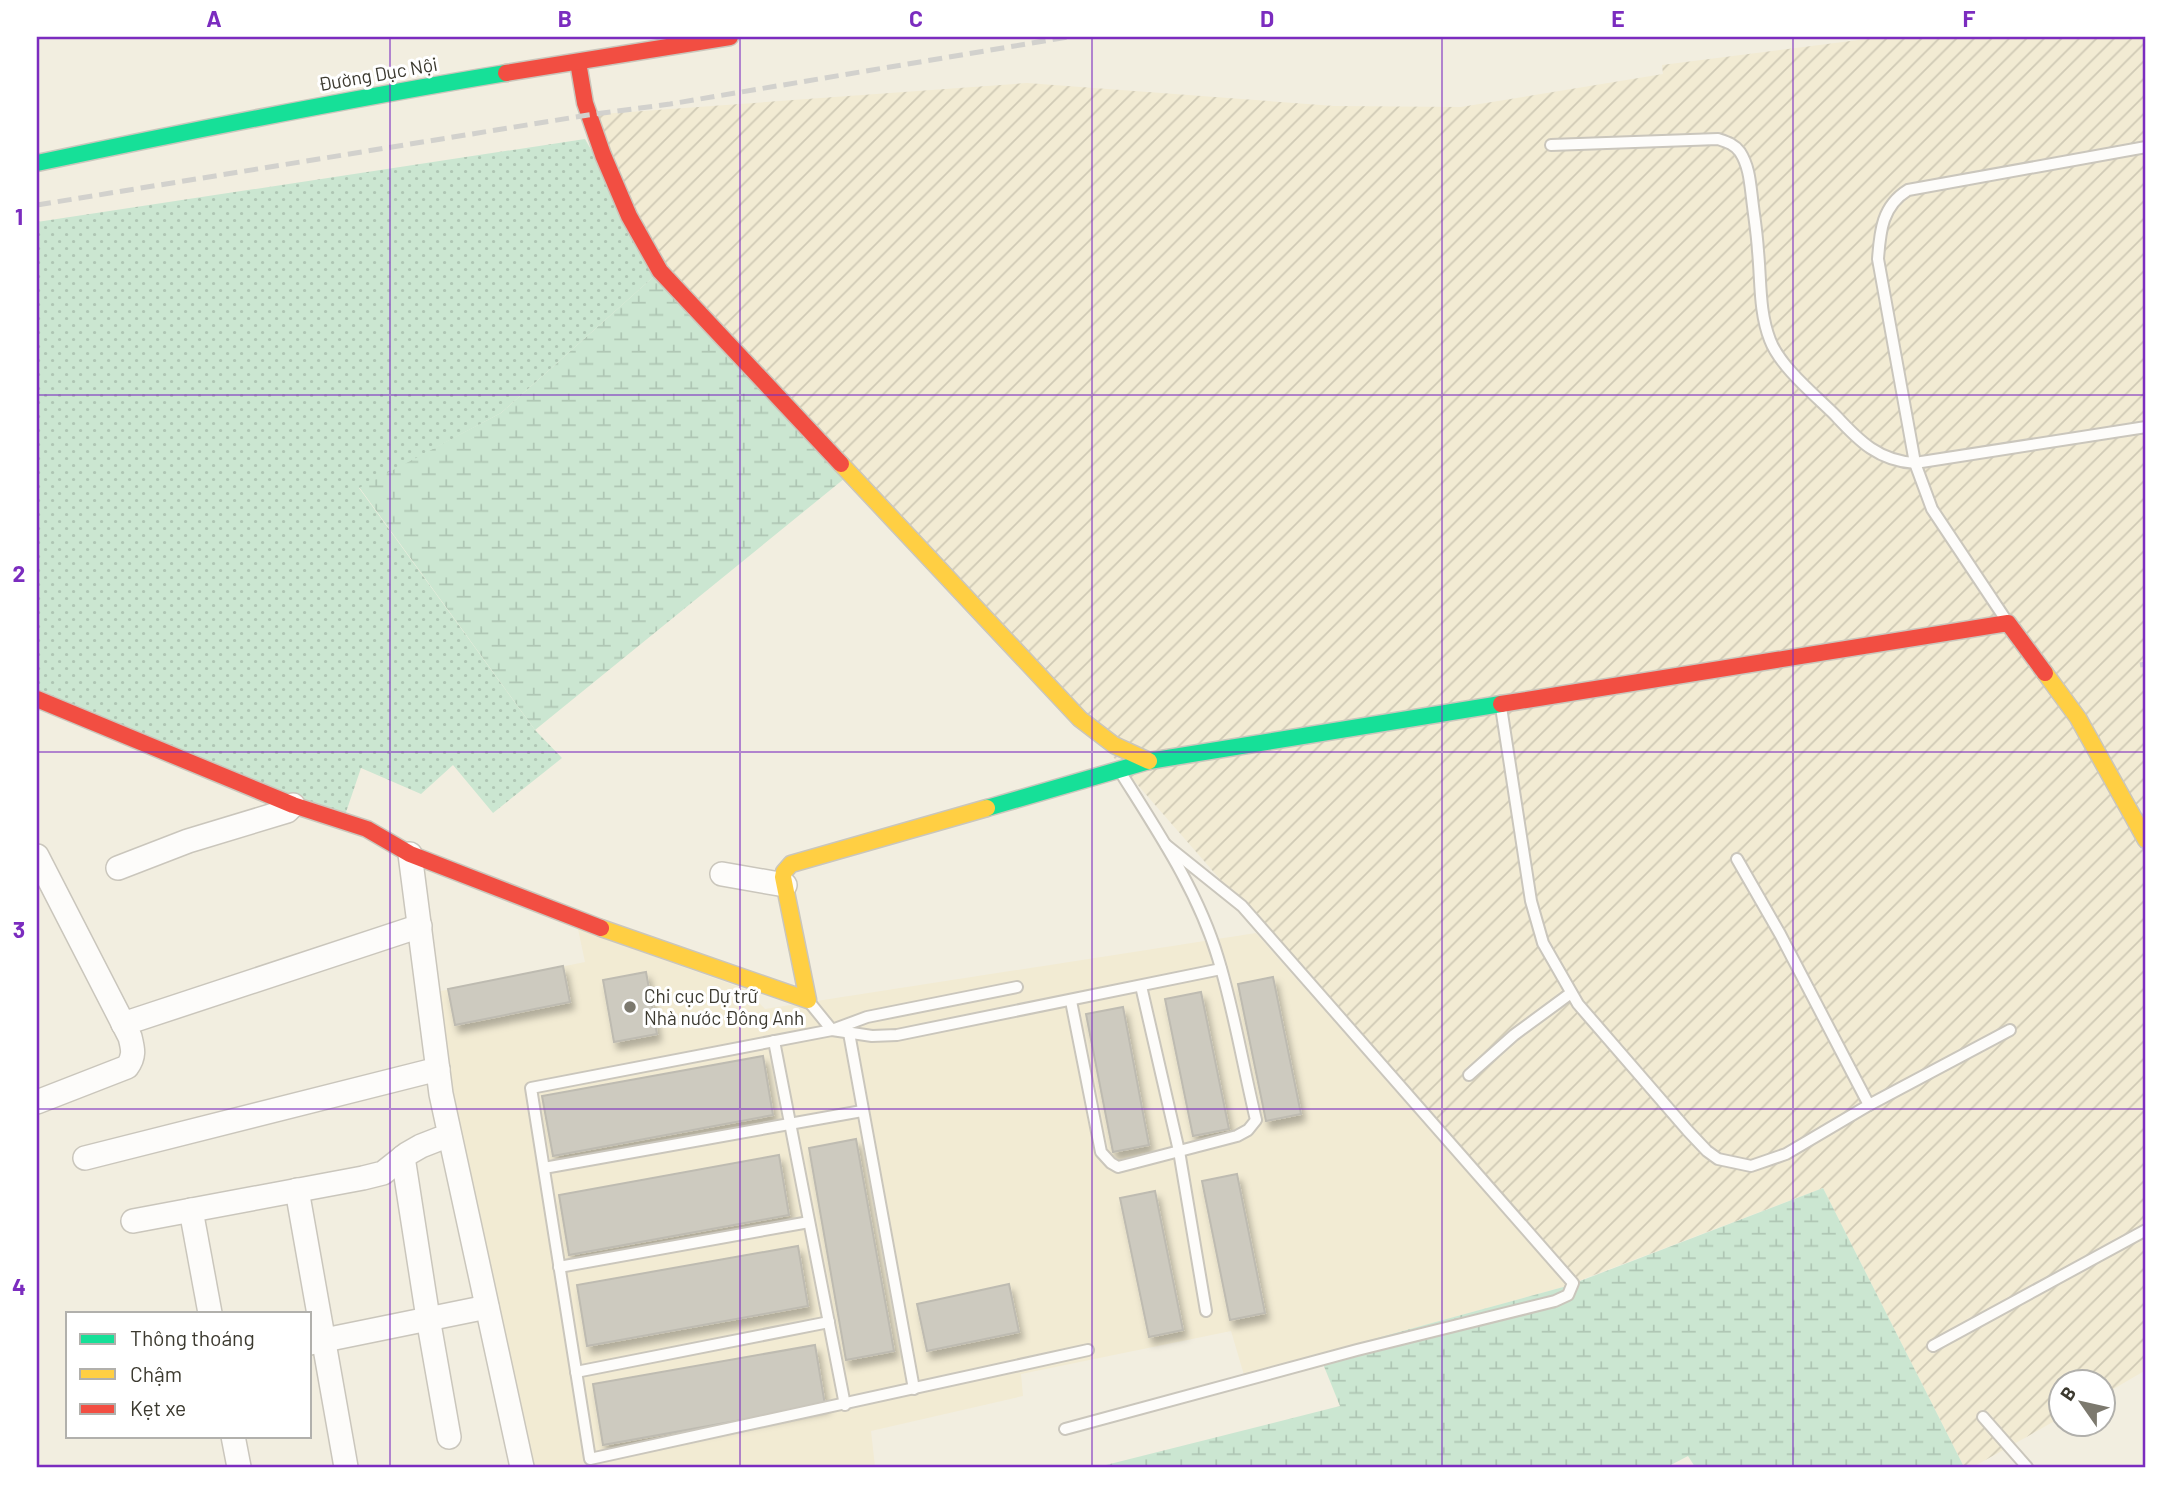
<svg xmlns="http://www.w3.org/2000/svg" width="2183" height="1504" font-family="Barlow,sans-serif">
  <style>
    .built { fill: #f2ebd3 }
    .industrial { fill: url(#industrial-furrows) }
    .wetland { fill: url(#wetland-marsh) }
    .garden { fill: url(#garden-dots) }
    .building { fill: #cdcabf; stroke: #bebbb1; stroke-width: 2; filter: url(#shadow) }
    .lines { fill: none; stroke-linecap: round; stroke-linejoin: round }
    .lane-casing { stroke: #cac6bc; stroke-width: 14 }
    .street-casing { stroke: #cac6bc; stroke-width: 26 }
    .fast-casing { stroke: #cac6bc; stroke-width: 19 }
    .slow-casing { stroke: #cac6bc; stroke-width: 19 }
    .jam-casing { stroke: #cac6bc; stroke-width: 19 }
    .lane { stroke: #fdfcfa; stroke-width: 10 }
    .street { stroke: #fdfcfa; stroke-width: 23 }
    .fast { stroke: #16e098; stroke-width: 16 }
    .slow { stroke: #ffcf43; stroke-width: 16 }
    .jam { stroke: #f24e42; stroke-width: 16 }
    .rail { stroke: #d2d1cd; stroke-width: 5; stroke-dasharray: 14 7; stroke-linecap: butt }
    .grid { fill: none; stroke: #7b2cbf; stroke-width: 2; stroke-opacity: 0.55 }
    .poi-dot { fill: #7c796e; stroke: #fff; stroke-width: 2.5 }
    .labels { text-anchor: middle; stroke-width: 6; stroke-linejoin: round; paint-order: stroke }
    .street-label { font-size: 19px; fill: #3c3a30; stroke: #fff }
    .poi-label { font-size: 19px; fill: #3c3a30; stroke: #fff; text-anchor: start }
    .neatline { fill: none; stroke: #7b2cbf; stroke-width: 2.5 }
    .grid-label { font-size: 23px; text-anchor: middle; font-weight: bold; fill: #7b2cbf }
  </style>
  <defs>
    <pattern id="industrial-furrows" width="10" height="10" patternUnits="userSpaceOnUse" patternTransform="scale(1.75)"><rect width="10" height="10" fill="#f2ebd3"/><path d="M-1 1l2-2M0 10L10 0M9 11l2-2" fill="none" stroke="#d0cab5"/></pattern>
    <pattern id="wetland-marsh" width="20" height="14" patternUnits="userSpaceOnUse" patternTransform="scale(1.75)"><rect width="20" height="14" fill="#cbe6d1"/><path d="M1 5h8M5 5V1M11 12h8M15 12V8" fill="none" stroke="#afc6b4"/></pattern>
    <pattern id="garden-dots" width="8" height="8" patternUnits="userSpaceOnUse" patternTransform="scale(1.75)"><rect width="8" height="8" fill="#cbe6d1"/><path d="M2 2h.1M6 6h.1" fill="none" stroke="#afc6b4" stroke-width="1.8" stroke-linecap="round"/></pattern>
    <filter id="shadow"><feDropShadow dx="4" dy="7" stdDeviation="3.5" flood-color="#0004"/></filter>
  </defs>
  <rect width="100%" height="100%" fill="#f2eee0"/>
  <path class="built" d="M578,929l169,61 18,19 491,-76 311,353 -323,89 -13,-44 -210,43 2,22 -152,35 4,36h-344l-76,-366 -19,-109 149,-30z"/>
  <path class="industrial" d="M1882,37h264v1333l-43,25 -1,-13h-42v36l-87,49h-9l-141,-279 -250,95 -493,-564 -420,-448 -72,-156 439,-32 307,23 127,1 202,-33 -1,-9z"/>
  <g class="wetland">
    <path d="M660,271l190,203 -315,256 -176,-243 142,-74z"/>
    <path d="M1823,1188l141,279h-269l-7,-11 -21,11h-569l242,-61 -21,-52 248,-68z"/>
  </g>
  <path class="garden" d="M585,139l75,132 -159,142 -142,75 176,242 27,28 -69,55 -40,-48 -32,29 -60,-26 -18,53 -306,-124v-475z"/>
  <g class="building">
    <path d="M563,966l7,36 -115,23 -7,-36z"/>
    <path d="M646,972l11,62 -43,8 -11,-62z"/>
    <path d="M1273,977l28,137 -35,7 -28,-137z"/>
    <path d="M1201,992l28,137 -36,7 -28,-137z"/>
    <path d="M1123,1007l26,138 -36,7 -27,-138z"/>
    <path d="M763,1056l10,59 -220,41 -11,-60z"/>
    <path d="M856,1139l38,212 -48,9 -37,-212z"/>
    <path d="M779,1155l10,60 -220,40 -10,-60z"/>
    <path d="M1237,1174l28,139 -35,7 -28,-139z"/>
    <path d="M1155,1191l28,139 -34,7 -29,-139z"/>
    <path d="M798,1246l10,60 -221,40 -10,-61z"/>
    <path d="M1009,1284l10,48 -92,19 -10,-47z"/>
    <path d="M815,1345l10,60 -222,40 -10,-61z"/>
  </g>
  <g class="lines">
    <defs>
      <g id="lane">
        <path d="M1551,145l167,-6c9,3 16,5 22,13 9,14 10,30 12,46 2,18 5,35 6,53 3,30 1,61 12,89 10,27 46,56 66,76 23,25 43,45 79,47l231,-36"/>
        <path d="M2006,620l-74,-111 -17,-46 -37,-204c2,-28 4,-53 30,-69l238,-43"/>
        <path d="M1501,707l30,194 12,42 35,61 110,127 19,20 11,8 33,7 35,-12 83,-49 -89,-171 -43,-75"/>
        <path d="M1141,986l38,165 27,160"/>
        <path d="M1071,1001l30,151 10,11 7,4 119,-31 11,-6 8,-10c-13,-54 -22,-110 -38,-162 -20,-67 -60,-126 -97,-185"/>
        <path d="M810,1003l22,27 35,-13 150,-30"/>
        <path d="M849,1033l65,356"/>
        <path d="M774,1041l71,364"/>
        <path d="M1469,1075l45,-40 57,-42"/>
        <path d="M1869,1105l141,-75"/>
        <path d="M544,1168l318,-57"/>
        <path d="M559,1267l250,-45"/>
        <path d="M1933,1346l213,-116"/>
        <path d="M1088,1350l-498,109 -59,-371 301,-58 40,6 25,-1 324,-66"/>
        <path d="M576,1372l253,-50"/>
        <path d="M1983,1417l44,50"/>
        <path d="M1065,1429l292,-79 198,-49 13,-6 5,-12 -331,-377 -76,-61"/>
      </g>
      <g id="street">
        <path d="M410,854l31,240 81,373"/>
        <path d="M37,856l93,181c3,12 5,19 -3,30l-90,35"/>
        <path d="M118,868l70,-27 99,-30 6,-6"/>
        <path d="M722,874l63,11"/>
        <path d="M123,1024l297,-98"/>
        <path d="M403,1157l25,161 21,119"/>
        <path d="M85,1158l353,-89"/>
        <path d="M297,1190l49,277"/>
        <path d="M191,1210l19,103"/>
        <path d="M133,1221l230,-43 20,-5 24,-19 14,-8 18,-7 11,-1"/>
        <path d="M310,1343l177,-36"/>
        <path d="M233,1436l6,31"/>
      </g>
      <g id="fast">
        <path d="M37,163c156,-33 312,-64 469,-90"/>
        <path d="M987,808l162,-47 352,-57"/>
      </g>
      <g id="slow">
        <path d="M841,464l239,255 34,26 35,16"/>
        <path d="M2045,673l33,45 68,122"/>
        <path d="M601,928l207,72 -25,-123 1,-5 7,-8 196,-56"/>
      </g>
      <g id="jam">
        <path d="M578,62l7,41 18,52 26,61 31,55 181,193"/>
        <path d="M506,73l224,-36"/>
        <path d="M37,699l256,106 74,24 43,25 191,74"/>
        <path d="M1501,704l507,-81 37,50"/>
      </g>
    </defs>
    <use href="#lane" class="lane-casing"/>
    <use href="#street" class="street-casing"/>
    <use href="#fast" class="fast-casing"/>
    <use href="#slow" class="slow-casing"/>
    <use href="#jam" class="jam-casing"/>
    <use href="#lane" class="lane"/>
    <use href="#street" class="street"/>
    <use href="#fast" class="fast"/>
    <use href="#slow" class="slow"/>
    <use href="#jam" class="jam"/>
    <g class="rail">
      <path d="M37,205l551,-90 82,-11 398,-67"/>
      <path d="M2140,665l6,-1"/>
    </g>
  </g>
  <path class="grid" d="M390,37v1430M740,37v1430M1092,37v1430M1442,37v1430M1793,37v1430M37,395h2109M37,752h2109M37,1109h2109"/>
  <circle class="poi-dot" cx="630" cy="1007" r="7"/>
  <g class="labels">
    <g class="street-label">
      <text transform="translate(378 74) rotate(-10)" y="7">Đường Dục Nội</text>
    </g>
    <g class="poi-label">
      <text x="644" y="1003">Chi cục Dự trữ<tspan x="644" dy="22">Nhà nước Đông Anh</tspan></text>
    </g>
  </g>
  <rect width="2183" height="1504" fill="none" stroke="#ffffff" stroke-width="77"/>
  <rect x="66" y="1312" width="245" height="126" fill="#ffffff" stroke="#b1b0ac" stroke-width="2"/>
  <rect x="80" y="1334" width="35" height="10" fill="#16e098" stroke="#b1b0ac" stroke-width="2"/>
  <text x="130" y="1346" font-size="21" fill="#3c3a30">Thông thoáng</text>
  <rect x="80" y="1369" width="35" height="10" fill="#ffcf43" stroke="#b1b0ac" stroke-width="2"/>
  <text x="130" y="1382" font-size="21" fill="#3c3a30">Chậm</text>
  <rect x="80" y="1404" width="35" height="10" fill="#f24e42" stroke="#b1b0ac" stroke-width="2"/>
  <text x="130" y="1416" font-size="21" fill="#3c3a30">Kẹt xe</text>
  <g transform="translate(2082 1403) rotate(304)"><circle r="33" fill="#ffffff" stroke="#b1b0ac" stroke-width="2"/>
  <path d="M0-5L12 26L0 18L-12 26Z" fill="#7c796e"/>
  <text y="-10" font-size="19" font-weight="bold" text-anchor="middle" fill="#3c3a30">B</text>
  </g>
  <rect x="38" y="38" width="2106" height="1428" class="neatline"/>
  <g class="grid-label">
    <text x="214" y="27">A</text>
    <text x="565" y="27">B</text>
    <text x="916" y="27">C</text>
    <text x="1267" y="27">D</text>
    <text x="1618" y="27">E</text>
    <text x="1969" y="27">F</text>
    <text x="19" y="225">1</text>
    <text x="19" y="582">2</text>
    <text x="19" y="938">3</text>
    <text x="19" y="1295">4</text>
  </g>
</svg>
